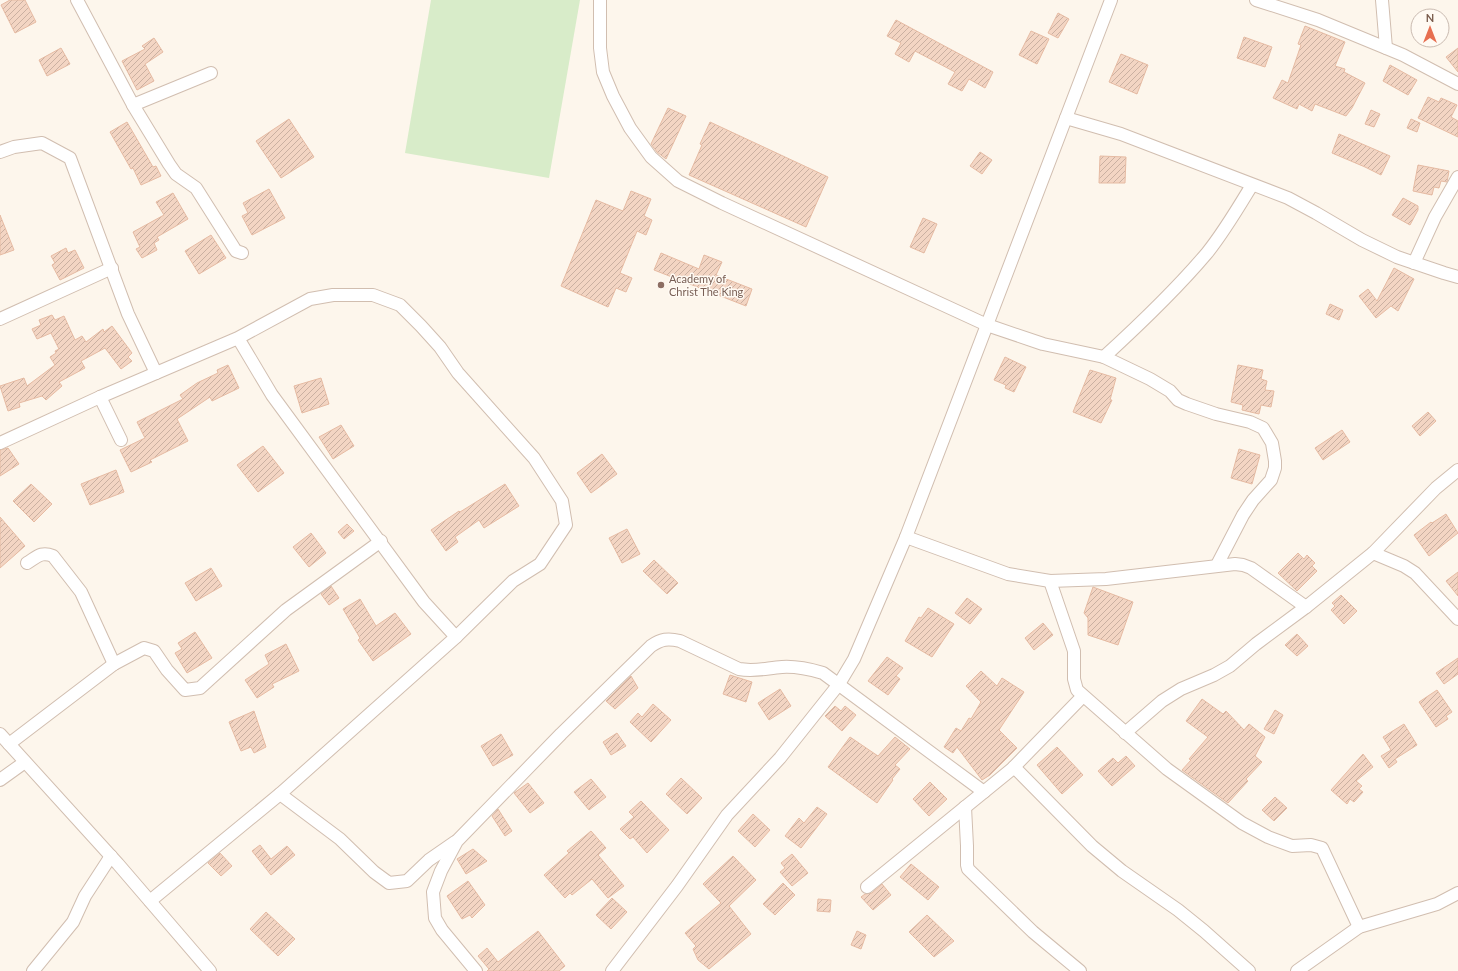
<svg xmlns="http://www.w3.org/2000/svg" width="1458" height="971" font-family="Lato,sans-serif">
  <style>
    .park { fill: #d8ecc9 }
    .building { fill: url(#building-hatch); stroke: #e6bba3 }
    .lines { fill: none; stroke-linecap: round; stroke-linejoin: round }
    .street-casing { stroke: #d1beb0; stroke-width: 14 }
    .street { stroke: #fff; stroke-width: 12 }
    .education-dot { fill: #8d6e63; stroke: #fffaf3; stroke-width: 1.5 }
    .labels { text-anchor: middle; stroke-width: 3; stroke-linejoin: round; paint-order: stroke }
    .education-label { font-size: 11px; fill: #785e54; stroke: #fffaf3; text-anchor: start }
  </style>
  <defs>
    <pattern id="building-hatch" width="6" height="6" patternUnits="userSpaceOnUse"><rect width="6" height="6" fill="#f3d5c3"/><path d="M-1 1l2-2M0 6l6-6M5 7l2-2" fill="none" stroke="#cab0a1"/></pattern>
  </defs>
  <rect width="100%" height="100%" fill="#fdf6ec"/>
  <path class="park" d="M431,0h149l-31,178 -144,-25z"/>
  <g class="building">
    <path d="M10,0h15l11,22 -21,11 -14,-28z"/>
    <path d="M1058,13l11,6 -11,19 -10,-5z"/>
    <path d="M896,20l97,52 -8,16 -16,-9 -7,12 -14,-7 7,-12 -40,-21 -6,11 -14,-8 6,-11 -14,-7z"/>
    <path d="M1305,26l40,16 -10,24 10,3 -1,3 21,11 -13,25 -6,8 -31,-12 -3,7 -13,-7 -2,5 -24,-11 9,-18 6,3 13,-38 -3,-1z"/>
    <path d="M1031,31l18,8 -12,25 -18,-9z"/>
    <path d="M1244,37l28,10 -7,20 -28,-9z"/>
    <path d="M154,38l9,14 -18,12 9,17 -17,9 -15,-29 23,-12 -3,-3z"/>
    <path d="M61,48l9,16 -23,12 -8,-16z"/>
    <path d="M1458,48v24l-12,-15z"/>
    <path d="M1121,54l27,11 -11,29 -28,-12z"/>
    <path d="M1390,65l27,15 -9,15 -25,-14z"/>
    <path d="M1428,97l11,5 2,-4 16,7 -6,12 7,4v16l-40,-19z"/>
    <path d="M668,108l18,8 -20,43 -9,-7 -6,-8z"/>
    <path d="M1371,110l9,4 -6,13 -9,-3z"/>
    <path d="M289,119l25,38 -33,21 -25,-37z"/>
    <path d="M1411,119l9,4 -3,9 -10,-4z"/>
    <path d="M127,122l26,45 3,-1 5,10 -20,9 -8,-17 -2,1 -21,-37z"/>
    <path d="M710,122l118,55 -22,50 -117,-52 13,-30 -2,-1z"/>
    <path d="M1339,134l51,22 -9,19 -16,-8 -33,-14z"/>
    <path d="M980,152l12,8 -10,14 -12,-8z"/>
    <path d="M1100,156l26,1 -1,26h-26z"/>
    <path d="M1418,165l31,6 -2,11 -6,-1 -2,7 -5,-1 -2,8 -19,-4z"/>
    <path d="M269,189l16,29 -33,17 -10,-19 6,-3 -5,-10z"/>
    <path d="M631,191l20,8 -7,17 8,4 -6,15 -9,-4 -17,42 12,5 -6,14 -10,-4 -8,19 -47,-21 35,-86 27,11z"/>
    <path d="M173,193l15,26 -31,18 2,3 -5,3 3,7 -15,8 -6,-9 4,-2 -7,-15 31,-17 -8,-13z"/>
    <path d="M1403,198l15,8v4l-8,15 -18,-10z"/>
    <path d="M0,215l14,35 -14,5z"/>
    <path d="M923,218l14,6 -13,29 -14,-6z"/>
    <path d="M211,235l15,23 -27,16 -14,-23z"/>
    <path d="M66,248l2,5 7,-3 9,18 -24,12 -8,-15 3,-2 -4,-7z"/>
    <path d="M661,253l38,16 5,-14 18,7 -6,13 36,14 -6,17 -92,-36z"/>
    <path d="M1394,268l20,11 -16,32 -7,-5 -15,12 -17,-22 9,-7 9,12z"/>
    <path d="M1330,304l13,6 -4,10 -13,-6z"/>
    <path d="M52,315l3,5 9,-4 11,24 7,-4 4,6 17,-13 1,3 8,-6 20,27 -4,4 4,4 -11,8 -16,-21 -24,13 4,7 -26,14 3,4 -16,14 -4,-4 -23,7 1,4 -12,4 -8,-25 24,-8 3,8 28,-21 -5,-8 6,-4 -1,-2 4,-2 -8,-16 -14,6 -5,-10 9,-4 -2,-5z"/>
    <path d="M1005,357l21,10 -12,25 -9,-4 1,-3 -12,-5z"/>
    <path d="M228,365l11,23 -27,13 -2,-4 -33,22 11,22 -38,19 2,2 -21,10 -11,-22 25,-12 -8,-16 46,-23 -3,-4 17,-12 21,-10 -1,-3z"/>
    <path d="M1238,365l25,5 -2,9 6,2 -2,9 9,1 -3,16 -10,-2 -2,9 -17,-4 1,-5 -12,-3z"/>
    <path d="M1090,370l26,8 -6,22h2l-11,23 -28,-11z"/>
    <path d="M321,378l8,26 -27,9 -8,-27z"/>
    <path d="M1428,412l8,9 -16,15 -8,-10z"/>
    <path d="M341,425l13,21 -21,13 -14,-22z"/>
    <path d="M1342,430l8,12 -27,18 -8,-12z"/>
    <path d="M263,446l21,27 -26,19 -21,-27z"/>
    <path d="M8,448l11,16 -19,12v-26z"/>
    <path d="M1239,449l21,6 -8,29 -21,-6z"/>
    <path d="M602,454l15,20 -26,19 -14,-20z"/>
    <path d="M116,470l8,22 -34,13 -9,-21z"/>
    <path d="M31,484l21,20 -18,18 -21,-21z"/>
    <path d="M505,484l14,22 -35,22 -5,-8 -24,17 3,5 -12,9 -15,-21 28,-19 1,1z"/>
    <path d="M1446,514l12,19 -29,23 -15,-21 17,-13 1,1z"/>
    <path d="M0,517l25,29 -25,22z"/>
    <path d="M347,524l7,7 -10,8 -6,-7z"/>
    <path d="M627,529l13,25 -18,9 -13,-25z"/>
    <path d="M311,533l15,20 -17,14 -16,-20z"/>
    <path d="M1298,553l6,6 3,-4 8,8 -3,3 5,5 -20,20 -19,-18z"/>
    <path d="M654,560l24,23 -11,11 -24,-23z"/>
    <path d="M211,568l11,18 -26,15 -11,-18z"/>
    <path d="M1458,572v24l-12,-15z"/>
    <path d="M331,586l8,12 -10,7 -8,-11z"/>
    <path d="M1093,587l40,15 -15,43 -30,-10v-17l-4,-5z"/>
    <path d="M1341,595l16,16 -13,13 -13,-14 4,-4 -3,-3z"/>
    <path d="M967,598l15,11 -12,15 -15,-11z"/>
    <path d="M360,599l16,27 19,-13 16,21 -38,27 -15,-21 2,-2 -17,-29z"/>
    <path d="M928,608l26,16 -22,33 -27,-16 14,-24 2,1z"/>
    <path d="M1043,623l10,12 -19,15 -9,-12z"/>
    <path d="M195,632l17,26 -25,15 -12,-20 7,-4 -4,-6z"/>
    <path d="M1297,634l11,12 -11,10 -12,-11z"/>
    <path d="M286,644l13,27 -27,13 2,3 -17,11 -12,-18 24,-16 -4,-9z"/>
    <path d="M887,657l16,11 -7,8 4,3 -12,16 -20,-14z"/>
    <path d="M1458,658v16l-14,10 -8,-11z"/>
    <path d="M981,671l16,15 5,-8 22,14 -25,38 18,18 -27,27 -8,5 -25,-33 -4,6 -9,-6 12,-19 5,3 8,-13 2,1 10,-17 -15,-16z"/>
    <path d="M730,675l22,7 -6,20 -23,-8z"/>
    <path d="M631,676l7,12 -23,21 -9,-8z"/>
    <path d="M780,689l11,17 -22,14 -11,-17z"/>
    <path d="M1437,690l15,22 -6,4 2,3 -12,8 -17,-25z"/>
    <path d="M1202,699l21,15 3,-3 18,19 5,-6 16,13 -10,19 7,6 -16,17 2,2 -20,22 -46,-33 9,-10 -2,-1 19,-22 -22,-16z"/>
    <path d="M653,704l18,16 -20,22 -21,-20 8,-9 4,4z"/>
    <path d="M835,706l6,5 4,-5 11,9 -14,16 -17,-15z"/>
    <path d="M1275,710l8,5 -9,19 -10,-5z"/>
    <path d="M254,711l12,36 -12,6 -3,-6 -10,4 -12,-29z"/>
    <path d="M1404,724l13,21 -22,14 2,3 -8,6 -8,-12 10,-6 -8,-13z"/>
    <path d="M617,733l9,13 -15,9 -8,-13z"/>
    <path d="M501,734l12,21 -20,11 -12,-20z"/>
    <path d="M850,737l28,19 17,-19 15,12 -15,16 5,4 -8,10 1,1 -16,23 -49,-36z"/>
    <path d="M1057,747l26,28 -21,19 -25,-29z"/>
    <path d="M1363,754l10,13 -17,14 6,5 -3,3 4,3 -9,10 -4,-3 -3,5 -16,-14z"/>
    <path d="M1126,756l9,10 -23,20 -14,-15 15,-13 5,5z"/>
    <path d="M681,778l21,20 -15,16 -21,-20z"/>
    <path d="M591,779l15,18 -17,13 -15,-18z"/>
    <path d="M930,782l17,17 -18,17 -16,-17z"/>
    <path d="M528,783l16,20 -14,10 -16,-20z"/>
    <path d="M1275,797l12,11 -13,13 -12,-11z"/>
    <path d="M641,801l28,29 -22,23 -14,-16 -3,2 -10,-10 14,-12 -5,-5z"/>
    <path d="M817,807l10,7 -26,34 -16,-12 14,-18 5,5z"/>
    <path d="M498,809l14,22 -7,5 -13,-20z"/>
    <path d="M753,814l17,16 -15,17 -17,-16z"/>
    <path d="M591,831l15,17 -8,7 26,31 -16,12 -16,-19 -20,16 -2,-2 -5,5 -21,-23 25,-22 -2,-2z"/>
    <path d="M260,845l11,14 16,-13 8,9 -24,20 -19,-24z"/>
    <path d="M473,849l14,12 -21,13 -9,-15z"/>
    <path d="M220,853l12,13 -11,10 -13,-13z"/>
    <path d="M792,854l16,19 -16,13 -12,-14 5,-4 -4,-5z"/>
    <path d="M733,856l23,24 -27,26 22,28 -42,35 -11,-9 -5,-11 3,-3 -11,-13 36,-30 -18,-19z"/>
    <path d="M911,864l28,23 -11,13 -28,-23z"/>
    <path d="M468,881l17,24 -13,13 -2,-3 -8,4 -15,-23z"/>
    <path d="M783,883l12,12 -20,20 -12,-11z"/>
    <path d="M882,884l9,11 -18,15 -12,-13 4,-3 7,-1z"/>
    <path d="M612,898l15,14 -16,17 -15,-14z"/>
    <path d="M818,899l13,1 -1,12 -13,-1z"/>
    <path d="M266,912l29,27 -17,17 -28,-27z"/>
    <path d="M927,915l27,26 -20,16 -25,-25z"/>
    <path d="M538,931l27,35 -6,5h-72l2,-2 -11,-13 9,-8 11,14z"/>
    <path d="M857,931l9,4 -5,14 -10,-4z"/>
  </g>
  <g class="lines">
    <defs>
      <g id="street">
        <path d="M77,0l56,105 36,59 7,10 20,14 38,60 2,3 6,2"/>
        <path d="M600,0v48l3,24 10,24 17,32 21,29 27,24 44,22 265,122 56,19 61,13 46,22 20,12 8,9 9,4 29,10 34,8 13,6 9,15 3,18v7l-4,12 -18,20 -10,15 -26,50"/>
        <path d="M1256,0l62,20 85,35 55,29"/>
        <path d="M1382,0l4,48"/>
        <path d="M133,105l78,-32"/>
        <path d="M1066,118l55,16 167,64 28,15 46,27 35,17 47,16 14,4"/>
        <path d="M0,152l14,-5 28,-4 28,15 58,156 28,59"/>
        <path d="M1414,263l21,-46 23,-40"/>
        <path d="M0,319l112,-51"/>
        <path d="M1104,357c35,-32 71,-66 103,-104 17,-21 31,-45 45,-68"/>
        <path d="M100,397l21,43"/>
        <path d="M0,443l100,-46 138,-59 72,-39 23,-4h40l27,10 21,21 19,21 18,26 76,85 28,43 4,24 -26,39 -27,17 -57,56 -32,-35 -152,-207 -34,-57"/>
        <path d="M906,537l102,37 42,7 56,-2 129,-15 8,1 8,3 55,39"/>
        <path d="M1373,553l31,13 11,7 43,46"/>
        <path d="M27,563c10,-6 14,-12 26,-7l28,36 33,72"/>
        <path d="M1050,581l24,70v28l3,11 90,79 75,54 26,14 24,9 19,-1 11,3 37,79"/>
        <path d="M1125,733l37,-32 19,-12 33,-14 16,-9 26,-22 50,-37 67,-54 63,-65 22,-18"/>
        <path d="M0,734l118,130 92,107"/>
        <path d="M9,744l105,-80 30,-16 10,3 13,19 18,20 15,-2 86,-78 95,-69"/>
        <path d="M1014,767l78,79 30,25 56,39 26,21 45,40"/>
        <path d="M0,780l25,-18"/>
        <path d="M280,794l60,45 34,33 15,11 18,-2 22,-21 26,-18"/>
        <path d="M965,807l2,39v19l1,4 65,63 47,39"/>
        <path d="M867,887l145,-118 71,-73"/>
        <path d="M150,901l130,-107 176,-157"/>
        <path d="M33,971l40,-49 12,-26 26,-40"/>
        <path d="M476,971l-34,-41 -7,-12 -2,-26 8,-21 16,-30 104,-107 90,-88c10,-7 17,-8 29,-5l59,28c16,3 28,-1 43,-2 14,-1 27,2 41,6l161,119"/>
        <path d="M612,971l65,-85 50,-71 53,-57 59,-74 15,-25 52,-122 205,-537"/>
        <path d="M1297,971l62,-44 78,-23 21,-11"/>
      </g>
    </defs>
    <use href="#street" class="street-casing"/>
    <use href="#street" class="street"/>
  </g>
  <circle class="education-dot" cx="661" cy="285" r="4"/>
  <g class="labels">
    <g class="education-label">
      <text x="669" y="283">Academy of<tspan x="669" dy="13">Christ The King</tspan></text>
    </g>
  </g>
  <g transform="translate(1430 28)"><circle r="19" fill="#fffaf3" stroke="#cabbb1"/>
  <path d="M0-3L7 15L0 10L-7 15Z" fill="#e76f51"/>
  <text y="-6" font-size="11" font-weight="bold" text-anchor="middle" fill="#7a5c4d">N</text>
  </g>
</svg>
